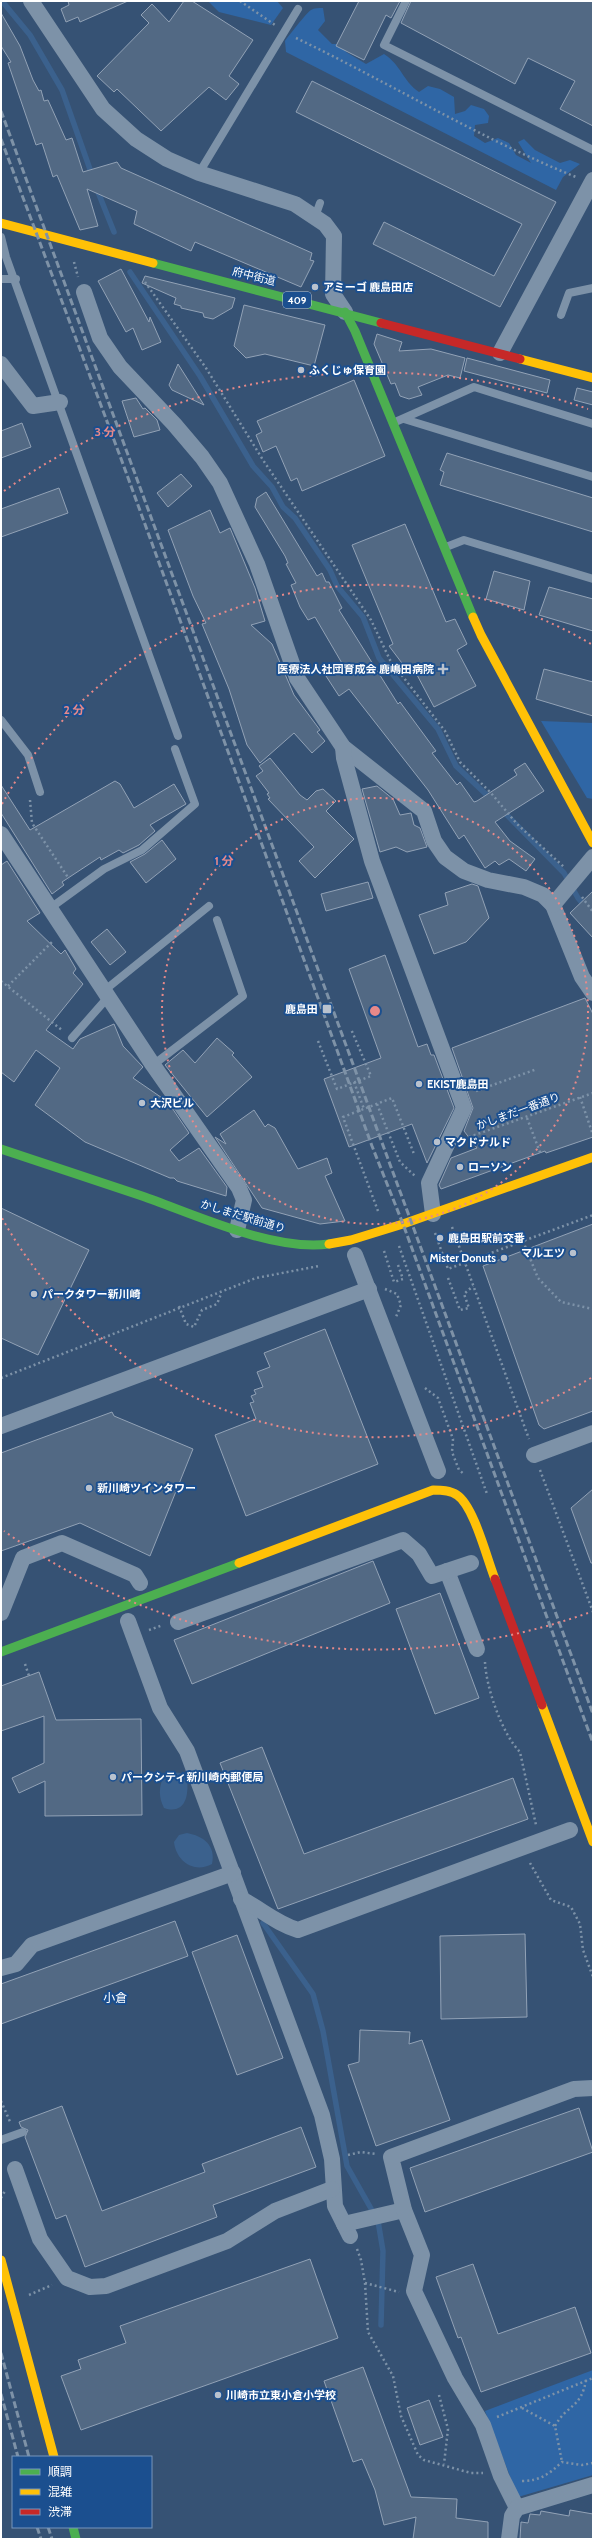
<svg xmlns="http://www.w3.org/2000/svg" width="594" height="2540" font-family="Cabin,'Noto Sans JP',sans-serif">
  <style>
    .green { fill: #2f66a5 }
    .water { fill: #3b618d }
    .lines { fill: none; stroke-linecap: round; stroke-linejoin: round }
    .stream { stroke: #3b618d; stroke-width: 5.5 }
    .building { fill: #526984; stroke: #92a2b6 }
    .path { stroke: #7d92a8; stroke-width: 2.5; stroke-dasharray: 2 3; stroke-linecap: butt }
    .lane { stroke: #7d92a8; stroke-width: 8 }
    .street { stroke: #7d92a8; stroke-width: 16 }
    .fast { stroke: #4caf50; stroke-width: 9 }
    .slow { stroke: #ffc107; stroke-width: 9 }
    .jam { stroke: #c62828; stroke-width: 9 }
    .rail { stroke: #7e92a7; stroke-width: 3; stroke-dasharray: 7 3; stroke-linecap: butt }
    .ring { fill: none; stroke: #e88989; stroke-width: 2; stroke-dasharray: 2 4 }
    .poi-dot { fill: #b9c2ce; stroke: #1b4f8f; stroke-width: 1.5 }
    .labels { text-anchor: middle; stroke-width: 4; stroke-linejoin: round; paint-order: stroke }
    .shield { fill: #1b4f8f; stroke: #bbcadd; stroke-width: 1 }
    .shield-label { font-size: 10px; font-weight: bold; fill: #fff }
    .street-label { font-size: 11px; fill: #fff; stroke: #1b4f8f }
    .poi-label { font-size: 11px; font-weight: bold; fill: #fff; stroke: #1b4f8f; text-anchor: start }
    .neighbourhood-label { font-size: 12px; fill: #fff; stroke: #1b4f8f }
    .centre { fill: #e88989; stroke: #1b4f8f; stroke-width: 2 }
    .ring-label { font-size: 12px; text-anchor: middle; font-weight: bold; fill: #e88989; stroke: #1b4f8f; stroke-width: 4; stroke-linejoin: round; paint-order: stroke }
  </style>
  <rect width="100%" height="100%" fill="#365274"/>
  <g class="green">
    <path d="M208,1h69l6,7 -12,17 -52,-13z"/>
    <path d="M323,8l2,13 -7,9 14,14h11l3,8 20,12 18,-10c18,12 18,26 35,38l9,-6 12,3 14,8 1,17 10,-3 6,-6 13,4 5,7 -1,7 -13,2 -1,11 11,7 13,-5 11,5 7,12 15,8 -13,-21 6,-3 11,11 25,13 10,-3 10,4 -17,13 -7,13 -270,-138 -1,-11c2,-3 23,-30 26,-31 3,-2 8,-2 12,-2z"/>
    <path d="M541,721l52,2v76l-6,-1z"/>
    <path d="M593,2370v105l-75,22 -33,-86z"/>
  </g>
  <g class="water">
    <path d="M171,1772l10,1 6,6c2,17 -2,36 -23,29 -6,-12 -5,-21 0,-33z"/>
    <path d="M187,1833c16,3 29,12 25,31 -18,10 -36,-3 -38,-22l5,-7z"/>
  </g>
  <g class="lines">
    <g class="stream">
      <path d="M2,1l28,34 32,55 30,85"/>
      <path d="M96,187l18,45"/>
      <path d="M130,272l70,104 53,90 19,21 11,20 12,11 35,52 7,16 26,31 16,41 59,71 18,37 35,33"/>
      <path d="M501,809l63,64 14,25 15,18"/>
      <path d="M263,1923l50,71 10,37 24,135 31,55 5,30 -2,74"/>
    </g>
  </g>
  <g class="building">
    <path d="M68,1h60l-48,21 -2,-5 -12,5 -5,-13 8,-4z"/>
    <path d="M184,1h8l61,39 -24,36 10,8 -13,16 -17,-13 -48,44 -44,-42 -3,3 -17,-16 52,-53 -8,-8 11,-11 17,18z"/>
    <path d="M359,1h41l-9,17 -5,-3 -22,45 -28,-14z"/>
    <path d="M411,1h182v125l-33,-17 15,-28 -47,-23 -13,26 -114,-61z"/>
    <path d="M1,13l19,33 13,34 6,11 2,-1 3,11 4,-1 18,40 6,-2 11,34 34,-10 4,6 191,85 -2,7 4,1 -13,26 -106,-45 -4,9 -57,-27 3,-13 -50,-22 11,37 -18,4 -23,-55 -4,2 -11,-34 -6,2 -28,-82 3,-1 -10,-16z"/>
    <path d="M312,81l244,121 -56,105 -127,-63 11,-22 110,54 28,-52 -226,-112z"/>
    <path d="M121,269l28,53 1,-5 11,25 -19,8 -9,-22 -7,4 -28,-51z"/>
    <path d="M145,276l90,22 -3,10 -19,11 -9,-2 -1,-4 -22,-5v-2l-7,-2 2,-6 -34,-15z"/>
    <path d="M244,305l81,20 -11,41 -49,-12 -19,4 -12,-12z"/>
    <path d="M377,334l25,8 -3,9 32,-2 34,9 -5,20 -12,-3 -30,12 4,8 -13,4 -9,-3 -5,-13 -4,1 -17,-40z"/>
    <path d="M467,358l83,22 -3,13 -83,-22z"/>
    <path d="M178,364l26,41 -32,-15 -3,-5z"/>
    <path d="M354,380l31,76 -83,35 -5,-13 -6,3 -15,-35 -13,6 -7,-17 6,-3 -5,-11z"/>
    <path d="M577,388l16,4v13l-19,-5z"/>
    <path d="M136,398l7,11 2,-1 12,12 3,10 -26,7 -12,-36z"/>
    <path d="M22,423l9,24 -30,11v-27z"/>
    <path d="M447,453l146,45v34l-153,-47 4,-13 -4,-2z"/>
    <path d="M181,474l11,12 -24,21 -11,-14z"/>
    <path d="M59,488l9,25 -67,24v-28z"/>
    <path d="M266,492l51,84 5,-3 4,9h3l13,26 -3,2 59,94 2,-2 36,49 -4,2 25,32 3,-3 14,20 3,-1 40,-26 -3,-5 11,-7 19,28 -49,31 15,19 25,18 -9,12 -17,-12 -10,6 -4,-4 -10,7 -21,-33 -5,4 -31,-49 -79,-101 -10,7 -13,-20 17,-11 -28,-48 -7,3 -8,-13 -9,-22 5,-2 -10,-19 2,-1 -3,-7 -30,-49 2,-9z"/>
    <path d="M210,510l10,23 10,-5 25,60 10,33 -14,4 21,19 22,51 26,35 -3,2 8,9 -13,12 -18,-20 -34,30 -13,-18 -18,-56 -27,-65 4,-1 -13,-27 -25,-66z"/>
    <path d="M405,524l41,98 9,-3 12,25 -10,6 19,36 -42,21 -18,-34 -5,2 -22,-29 4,-2 -41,-99z"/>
    <path d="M494,571l36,10 -6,29 -38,-11z"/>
    <path d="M549,587l44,12v32l-54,-16z"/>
    <path d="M544,669l49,13v34l-57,-17z"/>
    <path d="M270,758l30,37 7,5 9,-9 7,-2 13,12 -10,10 28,28 -39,39 -16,-17 15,-14 -46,-48 2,-1 -3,-4 2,-1 -13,-17 7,-5 -4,-5z"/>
    <path d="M115,781l5,3 14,24 40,-24 12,20 -36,21 5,6 -16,14 -16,8 -4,-3 -18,10 -1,-3 -38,25 2,3 -12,9 -51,-81v-28l29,45z"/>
    <path d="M377,786l16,13 7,16 11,-2 3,12 6,3 7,19 -20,5 -11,-5 -16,5 -18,-63z"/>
    <path d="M162,840l14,19 -30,24 -16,-21 15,-8z"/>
    <path d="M7,861l33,52 -13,8 34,33 4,-4 11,19 -3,4 10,11 -37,46 27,19 7,-10 34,-15 9,22 20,21 -10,11 35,24 21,31 -19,17 9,11 20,-13 28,39 -1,9 -49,-15 -3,-3h-4l-85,-36 -50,-37 25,-37 -24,-18 -22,32 -13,-10v-207z"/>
    <path d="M368,882l5,16 -47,13 -5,-17z"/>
    <path d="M472,884l6,2 11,32 -23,24 -32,12 -15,-39 29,-10 -3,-12z"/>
    <path d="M593,891v47l-23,-25z"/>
    <path d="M107,929l19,23 -16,13 -19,-23z"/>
    <path d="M385,955l33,92 9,-3 4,11h3l20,53 -27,55 -15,-39 -63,23 -25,-68 57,-21 -32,-89z"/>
    <path d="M585,998l8,16v123l-47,16 -1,-2 -104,38 -2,-4 12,-27 26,-10 -13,-17 9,-23 -21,-60z"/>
    <path d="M217,1038l17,15 -2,2 20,22 -45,40 -42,-52 18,-15 12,13z"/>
    <path d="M254,1110l11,17 3,-3 7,4 23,41 29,-11 5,15 -7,3 20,45 -25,3 -58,-16 -47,-71 11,7 -6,-10z"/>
    <path d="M1,1208l88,42 -51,105 -37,-17z"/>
    <path d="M593,1224v187l-49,18 -5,-4 -56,-159z"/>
    <path d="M325,1329l53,135 -132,52 -31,-81 41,-16 -6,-16 4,-1 -3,-6 5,-2 -2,-4 9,-3 -6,-15 13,-5 -6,-14z"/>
    <path d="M112,1412l2,4 79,33 -43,107 -70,-33 -79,28v-98z"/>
    <path d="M593,1489v74h-2l-20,-55z"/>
    <path d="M373,1561l17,42 -198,81 -18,-44z"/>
    <path d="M440,1593l39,105 -44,16 -39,-105z"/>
    <path d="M39,1672l17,48 85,-1 1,96 -97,1v-35l-26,12 -7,-15 32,-15v-47l-43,15v-45z"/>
    <path d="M262,1747l42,107 209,-76 15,41 -250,90 -58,-146z"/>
    <path d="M175,1921l13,35 -187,68v-40z"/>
    <path d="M525,1934l2,83 -86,2 -1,-83z"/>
    <path d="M237,1935l46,123 -46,17 -45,-123z"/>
    <path d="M360,2030l50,2 -1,12 13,-4 28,80 -74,26 -28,-81 11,-3z"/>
    <path d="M62,2106l40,105 103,-39 -3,-8 99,-37 15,40 -103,38 4,12 -132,50 -19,-52 -10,4 -31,-82 3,-7 -7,-3 -2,-5z"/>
    <path d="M579,2108l14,44 -168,60 -15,-44z"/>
    <path d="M310,2259l28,79 -257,92 -20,-54 20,-7 -3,-9 48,-17 -6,-17z"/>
    <path d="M473,2264l25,70 77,-27 16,46 -110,39 -20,-55 -3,1 -22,-61z"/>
    <path d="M363,2367l48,130 46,2 -1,19 32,4v17h-75l3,-22 -32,8 -9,-35 -13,-31 -9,3 -29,-81z"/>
    <path d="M429,2400l14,37 -23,8 -13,-37z"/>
    <path d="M570,2510l23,4v25h-73l1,-17 7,1 2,-9 10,1 1,-4 28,5z"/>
  </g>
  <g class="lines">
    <g class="path">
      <path d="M240,1l35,24"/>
      <path d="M296,38c94,45 183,100 280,139"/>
      <path d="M74,262l4,15"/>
      <path d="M145,282l61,86 57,92 108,160 19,40 55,71 15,31 31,31 26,31 47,43"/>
      <path d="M30,800l2,23 37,56"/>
      <path d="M582,897l11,15"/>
      <path d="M1,981l62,50"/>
      <path d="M8,986l45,-45"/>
      <path d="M318,1041l19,48 34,-13 -20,-47"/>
      <path d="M354,1082l10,27"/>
      <path d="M476,1091l61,-22"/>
      <path d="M580,1097l13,38"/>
      <path d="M377,1104l23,58 15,14"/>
      <path d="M527,1118l14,37"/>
      <path d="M469,1137l124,-44"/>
      <path d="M378,1211l-35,-94 49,-19 22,56"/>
      <path d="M452,1227l77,212"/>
      <path d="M435,1233l13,36 145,-54"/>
      <path d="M523,1241l15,37 23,24 32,7"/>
      <path d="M399,1246l88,248"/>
      <path d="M384,1251l10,31 9,-3 -5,-14"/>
      <path d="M448,1278l12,32 9,-2 -5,-14 9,-8"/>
      <path d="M385,1289l12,5 4,11 -5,12"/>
      <path d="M179,1306l7,18 8,3 8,-17 15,-6 4,-10"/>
      <path d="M1,1378l255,-100 63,-12"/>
      <path d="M425,1388l13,10 15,41 -1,13 7,18 5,4"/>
      <path d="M540,1470l53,142"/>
      <path d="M149,1630l14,-5"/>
      <path d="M485,1662c1,25 17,72 35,90l16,73"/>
      <path d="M25,1664l4,12"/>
      <path d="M530,1863l21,37 20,7 9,17 3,26 10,27"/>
      <path d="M1,2101l10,23"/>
      <path d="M348,2155l13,-3 15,2"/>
      <path d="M1,2198l4,-7"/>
      <path d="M357,2249l4,11 4,23 3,49 25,44 8,40 17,39 6,5 47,13h12"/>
      <path d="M365,2283l34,9"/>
      <path d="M29,2295l23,-10"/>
      <path d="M439,2395l9,34 -4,35"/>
      <path d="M522,2408l33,18 7,36"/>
      <path d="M497,2417l96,-39"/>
      <path d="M555,2426c12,-22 26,-17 31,-46"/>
      <path d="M522,2481c18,0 27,-7 40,-19l20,3 11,-2"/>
    </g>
    <g class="lane">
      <path d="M406,1l-22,44 209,105"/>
      <path d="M199,173l99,-164"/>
      <path d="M315,217l5,-14"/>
      <path d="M1,237l5,20 172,479"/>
      <path d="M1,279h15"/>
      <path d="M561,315l8,-22 24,-5"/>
      <path d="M404,419l189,58"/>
      <path d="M393,423l81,-36 119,37"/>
      <path d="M446,547l18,-7 129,39"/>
      <path d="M1,720l27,35 12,37"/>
      <path d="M49,909l55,-40 38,-19 53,-46 -20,-55"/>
      <path d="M105,990l104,-84"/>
      <path d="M72,1038l37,-42"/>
      <path d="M153,1065l90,-69 -26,-76"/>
      <path d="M1,2140l22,-8"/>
    </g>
    <g class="street">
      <path d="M31,1l72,108 33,30 31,20 32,14 96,31 30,20 9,12 -1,58 12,18"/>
      <path d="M84,292l16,46 20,29 54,57 28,33 18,26 37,81 40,114 46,69 81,64 10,30 11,16 19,14 24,9 36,7 19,8 10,10 29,72 11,16"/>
      <path d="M500,353l93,-173"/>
      <path d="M1,364l32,42 27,-4"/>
      <path d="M343,747l1,11 28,103 92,247 -35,75 4,31"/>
      <path d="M1,834l152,231 86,123 5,12 -7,30"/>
      <path d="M553,905l40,-48"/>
      <path d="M355,1255l83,216"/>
      <path d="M1,1426l368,-137"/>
      <path d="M534,1455l59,-22"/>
      <path d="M447,1571l30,78"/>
      <path d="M1,1613l22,-55 39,-15 73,32 5,8"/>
      <path d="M128,1621l32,87 27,43 135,364 10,44 3,47 15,30"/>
      <path d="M178,1622l225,-82 16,14 13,22 39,-13"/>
      <path d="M241,1899c20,10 36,25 57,31l272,-100"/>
      <path d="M1,1968l15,-4 16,-19 201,-72"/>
      <path d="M15,2169l25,70 27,39 23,9 16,-1 121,-45 48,-30 57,-22"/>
      <path d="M344,2224l60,-14"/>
      <path d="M517,2508l-16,-32 -18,-51 -28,-47 -41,-87 8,-36 -18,-45 -13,-53 183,-68 19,-1"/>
      <path d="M509,2539l3,-23 5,-8 76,-23"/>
    </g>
    <g class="fast">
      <path d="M153,263l228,60"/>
      <path d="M345,312l10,19 118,286"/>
      <path d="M1,1149c47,16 94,31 141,47 52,18 132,56 187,48"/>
      <path d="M1,1652l238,-89"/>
      <path d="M73,2527l3,12"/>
    </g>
    <g class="slow">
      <path d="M1,223l152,40"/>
      <path d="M520,359l73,19"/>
      <path d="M473,617l8,18 112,208"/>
      <path d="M329,1244l22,-4 52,-16 190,-67"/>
      <path d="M239,1563l194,-73c8,0 17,0 24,5 17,11 30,64 38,84"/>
      <path d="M542,1705l51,137"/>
      <path d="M1,2260l53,197"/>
    </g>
    <g class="jam">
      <path d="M381,323l139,36"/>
      <path d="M495,1579l47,126"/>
    </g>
    <g class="rail">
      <path d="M1,111l592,1603"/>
      <path d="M1,139l122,325 249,682 31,78 190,519"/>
      <path d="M1,2353l28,104"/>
      <path d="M1,2394l17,63"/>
      <path d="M37,2527l4,12"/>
      <path d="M48,2527l4,12"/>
    </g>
  </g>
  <g class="ring">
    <circle cx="375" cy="1011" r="213"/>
    <path d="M591 1378A426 426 0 0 1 2 1218M2 804A426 426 0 0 1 591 644"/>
    <path d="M588 1613A639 639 0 0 1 4 1531M4 491A639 639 0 0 1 588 409"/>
  </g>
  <g class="poi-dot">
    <circle cx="315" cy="287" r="4"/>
    <circle cx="301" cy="370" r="4"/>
    <path d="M441 663h4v4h4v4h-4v4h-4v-4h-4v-4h4z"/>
    <rect x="322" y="1004" width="10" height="10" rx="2"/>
    <circle cx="419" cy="1084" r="4"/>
    <circle cx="142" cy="1103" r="4"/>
    <circle cx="437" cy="1142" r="4"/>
    <circle cx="460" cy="1167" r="4"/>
    <circle cx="440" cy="1238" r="4"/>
    <circle cx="573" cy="1253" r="4"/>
    <circle cx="504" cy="1258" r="4"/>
    <circle cx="34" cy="1294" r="4"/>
    <circle cx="89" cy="1488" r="4"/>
    <circle cx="113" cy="1777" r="4"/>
    <circle cx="218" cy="2395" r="4"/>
  </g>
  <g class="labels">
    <rect class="shield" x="283" y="292" width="28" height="16" rx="3"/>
    <g class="shield-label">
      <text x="297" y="304">409</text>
    </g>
    <g class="street-label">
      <text transform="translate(254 276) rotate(14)" y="4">府中街道</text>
      <text transform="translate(518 1111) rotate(-20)" y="4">かしまだ一番通り</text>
      <text transform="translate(243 1216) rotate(17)" y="4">かしまだ駅前通り</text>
    </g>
    <g class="poi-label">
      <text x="323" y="291">アミーゴ 鹿島田店</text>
      <text x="309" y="374">ふくじゅ保育園</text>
      <text x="434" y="673" text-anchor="end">医療法人社団育成会 鹿嶋田病院</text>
      <text x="318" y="1013" text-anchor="end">鹿島田</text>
      <text x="427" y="1088">EKIST鹿島田</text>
      <text x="150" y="1107">大沢ビル</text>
      <text x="445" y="1146">マクドナルド</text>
      <text x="468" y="1171">ローソン</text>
      <text x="448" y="1242">鹿島田駅前交番</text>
      <text x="565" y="1257" text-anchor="end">マルエツ</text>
      <text x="496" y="1262" text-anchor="end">Mister Donuts</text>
      <text x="42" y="1298">パークタワー新川崎</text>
      <text x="97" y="1492">新川崎ツインタワー</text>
      <text x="121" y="1781">パークシティ新川崎内郵便局</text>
      <text x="226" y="2399">川崎市立東小倉小学校</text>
    </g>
    <g class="neighbourhood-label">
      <text x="115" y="2002">小倉</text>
    </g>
  </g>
  <circle cx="375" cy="1011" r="6" class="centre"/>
  <g class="ring-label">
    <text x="105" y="436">3 分</text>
    <text x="74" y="714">2 分</text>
    <text x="224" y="865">1 分</text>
  </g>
  <rect width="594" height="2540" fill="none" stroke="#ffffff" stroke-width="4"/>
  <rect x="12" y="2456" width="140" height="72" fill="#1b4f8f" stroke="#7695bc"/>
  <rect x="20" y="2469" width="20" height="6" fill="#4caf50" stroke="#7695bc"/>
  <text x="48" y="2476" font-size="12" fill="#ffffff">順調</text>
  <rect x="20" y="2489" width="20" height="6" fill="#ffc107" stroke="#7695bc"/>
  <text x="48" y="2496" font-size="12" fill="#ffffff">混雑</text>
  <rect x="20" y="2509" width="20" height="6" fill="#c62828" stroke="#7695bc"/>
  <text x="48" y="2516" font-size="12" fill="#ffffff">渋滞</text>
</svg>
